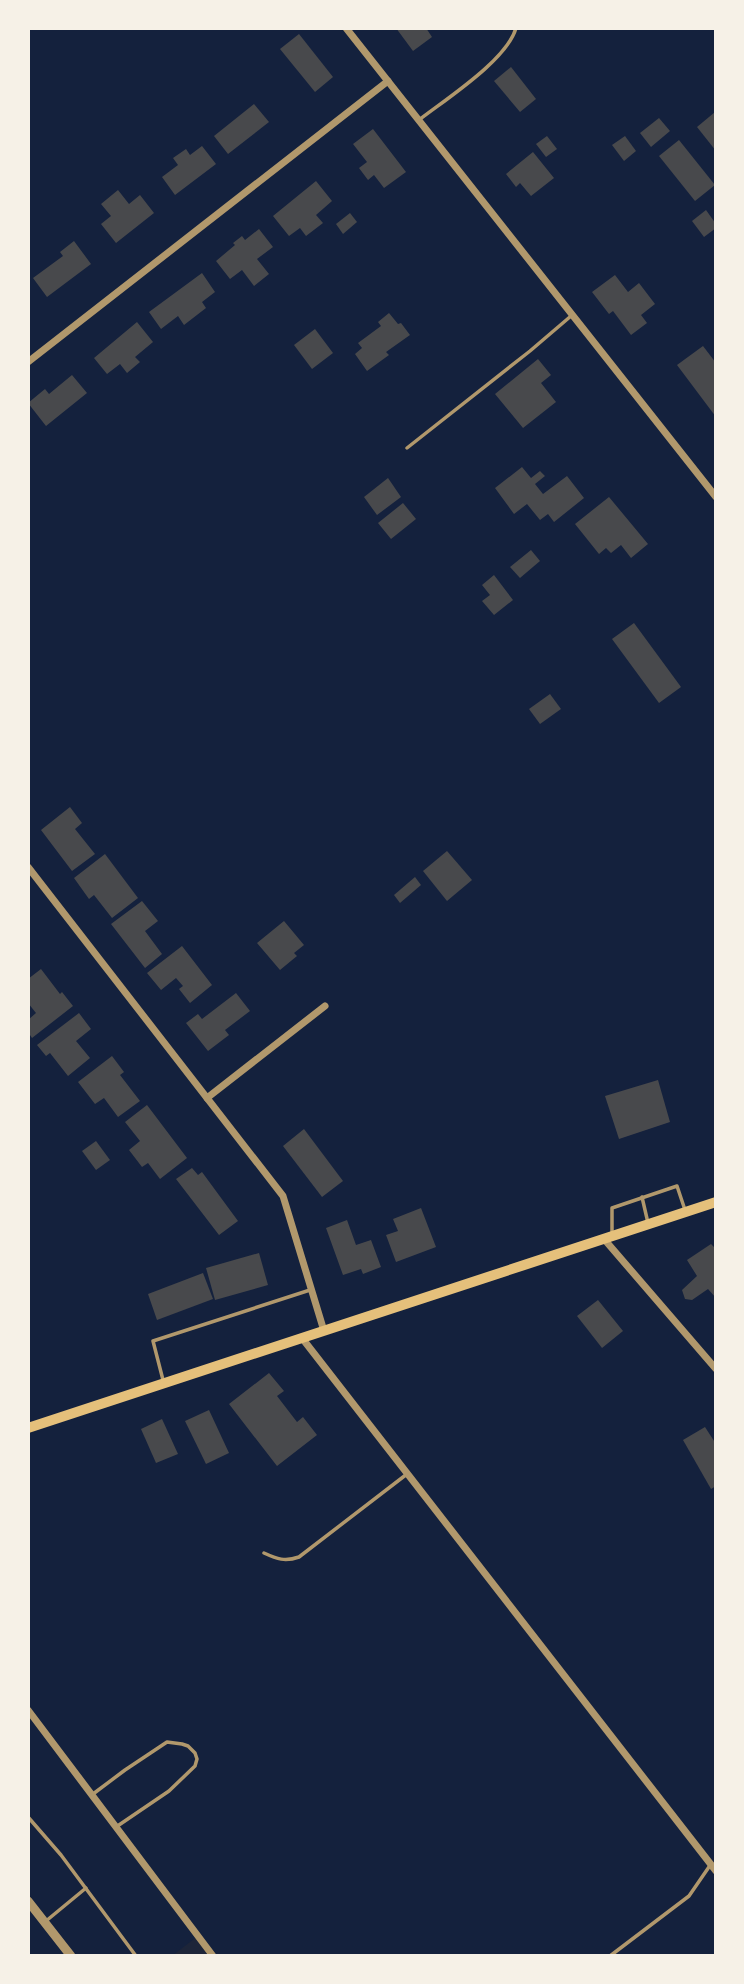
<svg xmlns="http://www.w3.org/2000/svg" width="744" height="1984" font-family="'Roboto Condensed',sans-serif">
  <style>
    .green { fill: #1d2539 }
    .building { fill: #48494c }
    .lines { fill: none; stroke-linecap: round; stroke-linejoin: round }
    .service { stroke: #b1986c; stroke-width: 3.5 }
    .minor { stroke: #b1986c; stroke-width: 7 }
    .tertiary { stroke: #b1986c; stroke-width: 9 }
    .secondary { stroke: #e5c07b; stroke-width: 10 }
  </style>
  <rect width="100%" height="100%" fill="#14213d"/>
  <path class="green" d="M198,1936l15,20h-41z"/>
  <g class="building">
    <path d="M396,28h30l6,9 -19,14z"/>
    <path d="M299,34l34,43 -18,15 -35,-43z"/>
    <path d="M511,67l25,32 -16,13 -26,-31z"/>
    <path d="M254,104l15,18 -41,32 -14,-18z"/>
    <path d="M715,112l1,2v37l-19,-24z"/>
    <path d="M659,118l11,13 -19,16 -11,-14z"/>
    <path d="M373,129l33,43 -22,16 -10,-13 -6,5 -9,-12 8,-6 -14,-18z"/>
    <path d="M547,136l10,13 -11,8 -10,-13z"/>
    <path d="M625,136l11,15 -12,10 -12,-16z"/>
    <path d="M679,140l36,45 -20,16 -36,-45z"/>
    <path d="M202,146l14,18 -41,31 -13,-18 16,-12 -5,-7 13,-9 4,6z"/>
    <path d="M533,152l21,26 -23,18 -11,-13 -4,4 -10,-13z"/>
    <path d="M316,181l16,20 -16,14 7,8 -17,13 -6,-8 -11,8 -16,-20z"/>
    <path d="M118,190l11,14 11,-9 14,18 -38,30 -15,-19 10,-8 -10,-12z"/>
    <path d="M706,210l10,14v4l-12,9 -12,-16z"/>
    <path d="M350,213l7,9 -14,12 -7,-10z"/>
    <path d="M259,229l14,18 -16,12 12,15 -15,12 -12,-16 -12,9 -14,-18 19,-16 -2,-2 9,-7 3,4z"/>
    <path d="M74,241l17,23 -44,33 -14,-19 30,-22 -3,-4z"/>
    <path d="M202,273l13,19 -13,10 4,6 -22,17 -6,-9 -17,13 -12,-17z"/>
    <path d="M615,275l13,17 11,-9 16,21 -14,11 6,8 -16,12 -18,-24 -4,3 -17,-22z"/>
    <path d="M389,313l9,11 3,-1 9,12 -24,17 3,3 -22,16 -12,-17 7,-6 -4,-5 23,-17 -3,-4z"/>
    <path d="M137,322l16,20 -18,15 5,5 -13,11 -7,-9 -13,10 -13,-16z"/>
    <path d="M315,329l18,24 -21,16 -18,-24z"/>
    <path d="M703,346l13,17v54l-39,-52z"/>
    <path d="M538,359l13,16 -10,8 15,19 -33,26 -28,-34z"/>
    <path d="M72,375l15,18 -41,33 -18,-23 17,-14 4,5z"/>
    <path d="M522,467l9,11 9,-7 5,5 -10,8 8,10 24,-18 17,22 -30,24 -6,-8 -8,6 -13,-16 -13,10 -19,-26z"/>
    <path d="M388,478l13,19 -24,18 -13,-18z"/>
    <path d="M609,497l39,47 -17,14 -10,-13 -10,8 -5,-5 -7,6 -24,-30z"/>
    <path d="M403,503l13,16 -25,20 -13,-16z"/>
    <path d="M531,550l9,11 -20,17 -10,-11z"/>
    <path d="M494,575l19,25 -19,15 -12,-14 8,-6 -8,-10z"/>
    <path d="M634,623l47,64 -22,16 -47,-64z"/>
    <path d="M550,694l11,15 -21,15 -11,-15z"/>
    <path d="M70,807l12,16 -7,6 20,25 -23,17 -31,-41z"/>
    <path d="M447,851l25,29 -25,21 -24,-30z"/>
    <path d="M105,854l33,44 -26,20 -18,-23 -5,4 -15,-21z"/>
    <path d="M415,877l6,8 -21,18 -6,-8z"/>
    <path d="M142,901l16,20 -13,10 17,23 -17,14 -34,-44z"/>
    <path d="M284,921l20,24 -10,8 3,3 -17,14 -23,-27z"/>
    <path d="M182,946l30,39 -22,18 -11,-14 4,-3 -7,-8 -15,12 -14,-17z"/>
    <path d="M41,969l19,25 2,-2 11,14 -41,32 -4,-6v-12l8,-7 -8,-10v-24z"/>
    <path d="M236,993l14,18 -25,19 4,5 -21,16 -22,-28 12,-9 4,5z"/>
    <path d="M79,1013l12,16 -15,12 14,17 -22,18 -18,-23 -4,3 -9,-11z"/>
    <path d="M112,1056l12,16 -4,3 20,26 -22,16 -14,-19 -9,6 -17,-22z"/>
    <path d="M658,1080l12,42 -51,17 -14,-43z"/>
    <path d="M147,1105l40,53 -27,21 -12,-16 -6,4 -13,-17 11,-9 -15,-19z"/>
    <path d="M304,1129l39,52 -21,16 -39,-51z"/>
    <path d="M96,1141l14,19 -14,10 -14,-19z"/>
    <path d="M192,1168l6,7 4,-3 36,49 -19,14 -43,-56z"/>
    <path d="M421,1208l15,39 -40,15 -10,-27 12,-4 -5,-12z"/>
    <path d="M347,1220l9,25 15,-5 10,27 -18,7 -2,-5 -18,6 -17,-47z"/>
    <path d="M711,1244l5,5v49l-8,-9 -16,11 -7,-1 -3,-9 15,-14 -10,-16z"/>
    <path d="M259,1253l9,32 -53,15 -9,-32z"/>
    <path d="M203,1273l10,26 -56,21 -9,-26z"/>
    <path d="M598,1300l25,31 -21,17 -25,-32z"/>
    <path d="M269,1373l15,18 -7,5 20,26 6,-5 14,18 -40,31 -48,-62z"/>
    <path d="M209,1410l20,43 -23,11 -21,-43z"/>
    <path d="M162,1419l16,35 -22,9 -15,-34z"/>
    <path d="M705,1427l11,17v42l-5,3 -28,-49z"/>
  </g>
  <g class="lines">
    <g class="service">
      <path d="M419,120c27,-21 88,-60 97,-92"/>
      <path d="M407,448l123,-97 41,-35"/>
      <path d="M642,1197l6,26"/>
      <path d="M612,1235v-27l65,-22 8,24"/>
      <path d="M163,1380l-10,-39 157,-51"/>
      <path d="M264,1553c13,6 21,9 35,4l108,-83"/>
      <path d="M93,1794l32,-24 42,-28 15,2 6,2 7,7 2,6 -2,7 -26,25 -53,36"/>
      <path d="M28,1817l33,38 75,101"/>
      <path d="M46,1921l40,-33"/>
      <path d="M610,1956l79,-60 22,-32"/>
    </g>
    <g class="minor">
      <path d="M346,28l370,469"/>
      <path d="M28,362l360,-281"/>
      <path d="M28,867l255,329 41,135"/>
      <path d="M207,1098l118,-92"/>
      <path d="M604,1239l112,130"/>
      <path d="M302,1338l414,533"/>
      <path d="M28,1710l185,246"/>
    </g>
    <path class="tertiary" d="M28,1901l43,55"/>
    <path class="secondary" d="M28,1428l688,-226"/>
  </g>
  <rect width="744" height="1984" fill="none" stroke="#f6f1e7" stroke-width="60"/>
</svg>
